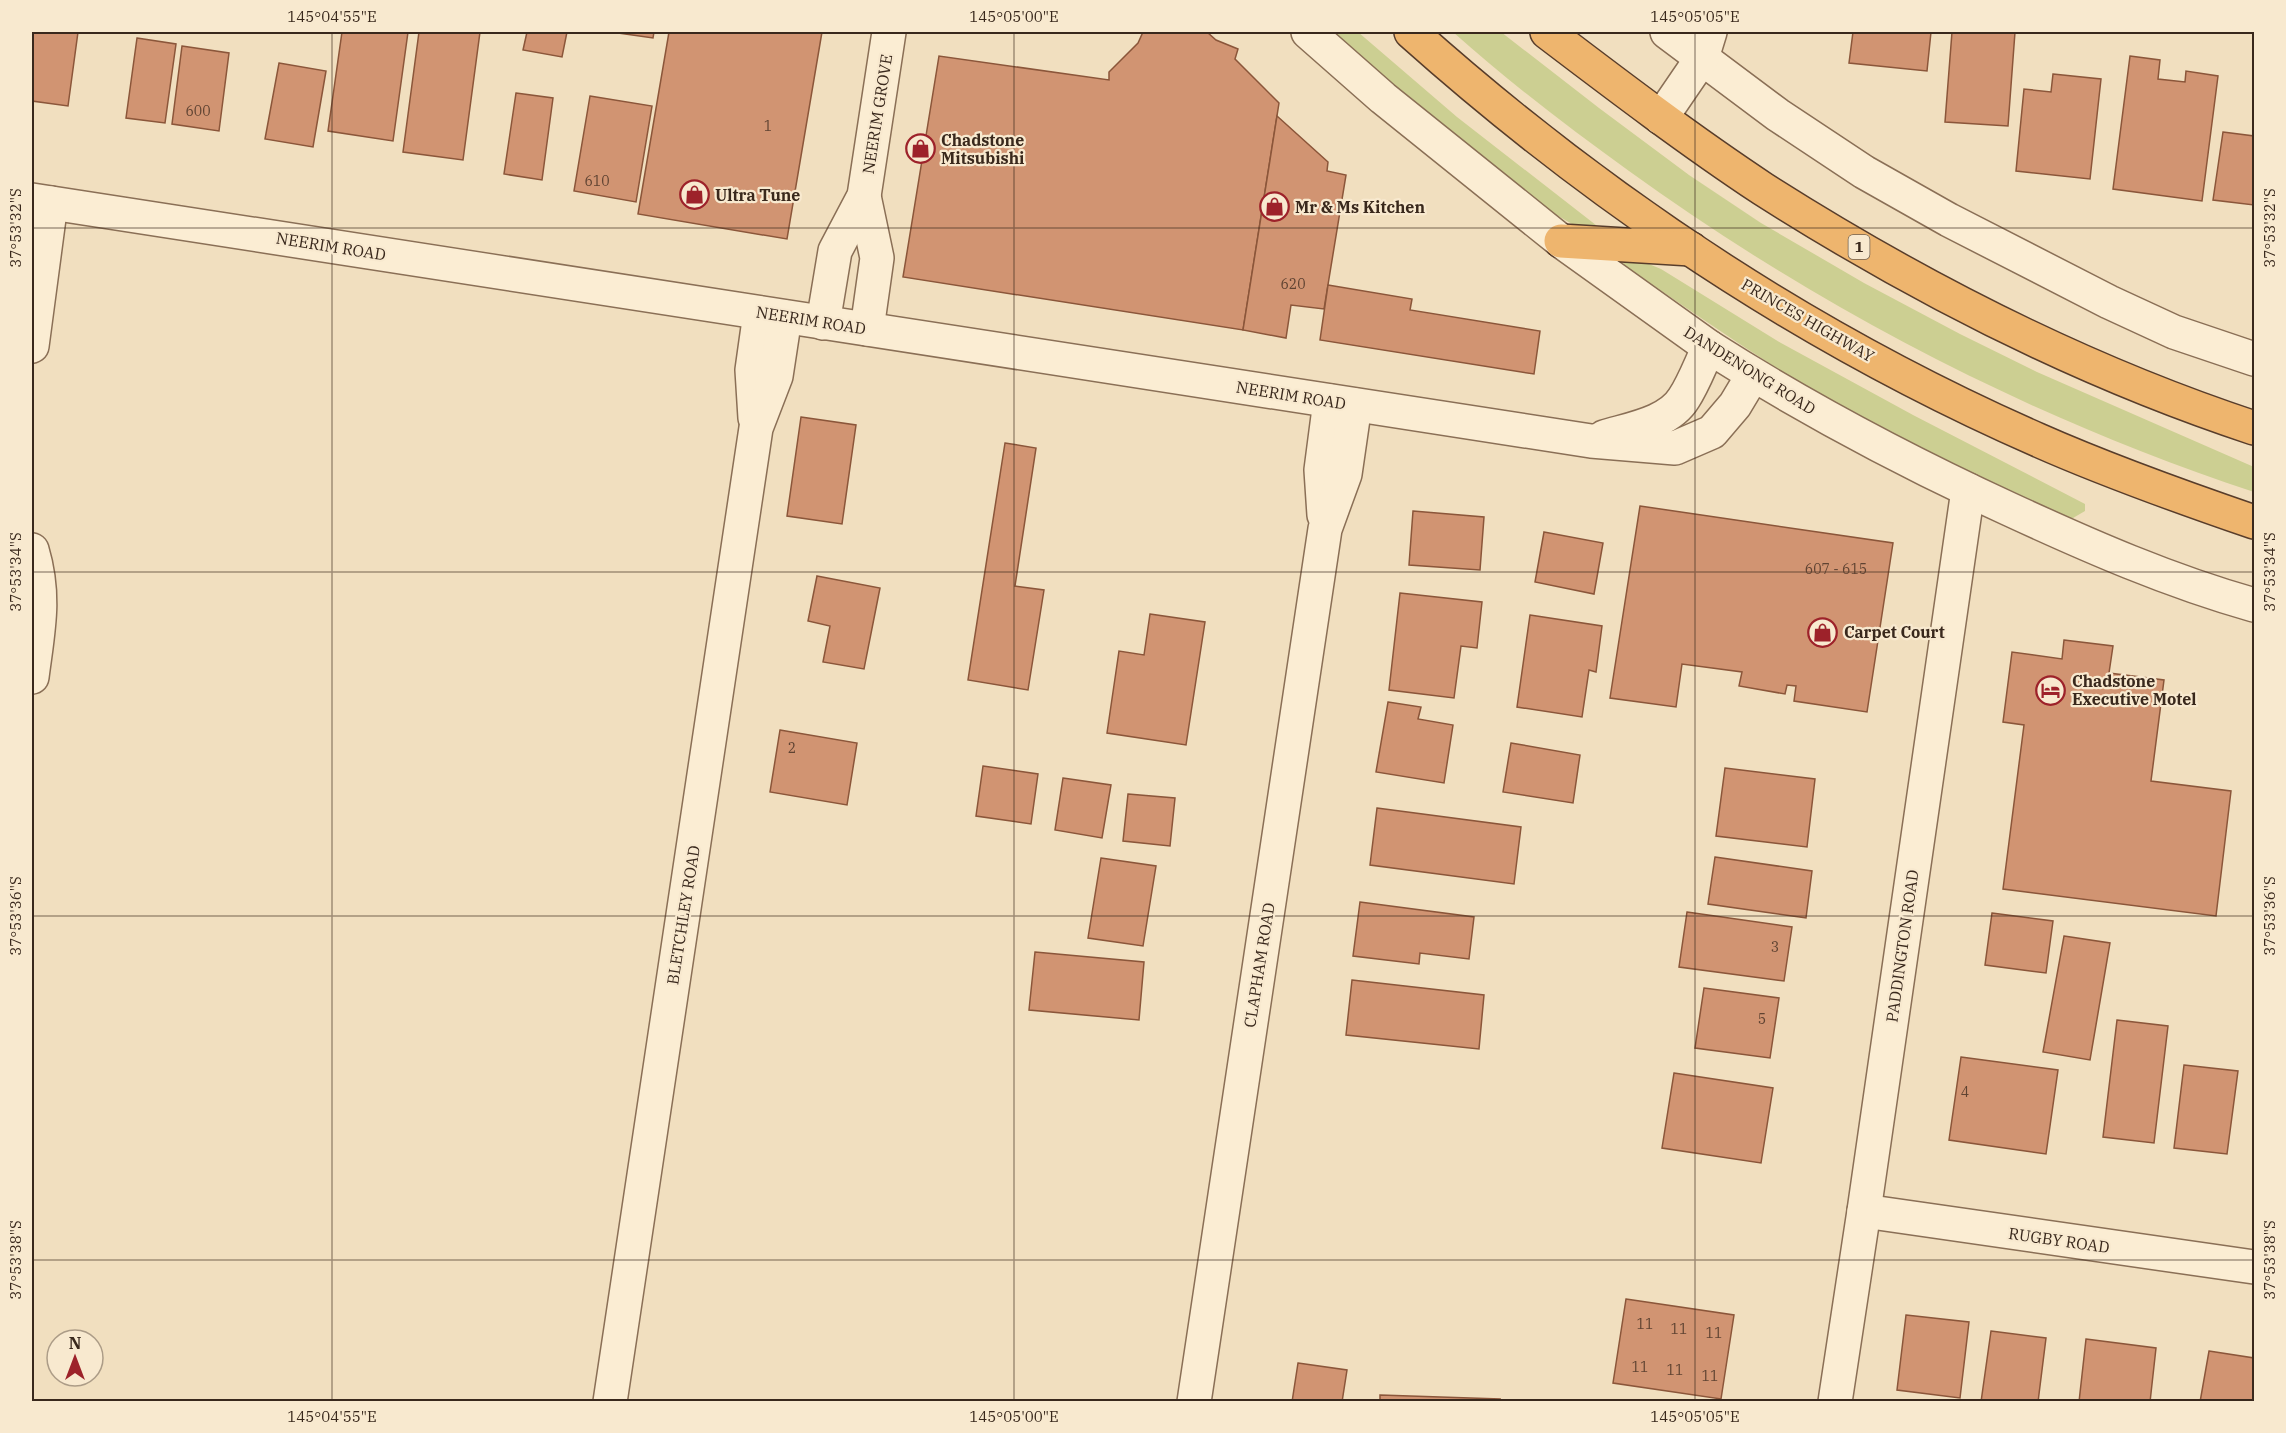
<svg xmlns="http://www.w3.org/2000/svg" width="2286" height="1433" font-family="'IBM Plex Serif',serif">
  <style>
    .green { fill: #cccf92 }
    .building { fill: #d19472; stroke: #8b563a; stroke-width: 1.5 }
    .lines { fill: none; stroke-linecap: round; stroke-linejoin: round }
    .minor-casing { stroke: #8a6f56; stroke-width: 36 }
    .tertiary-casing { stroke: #8a6f56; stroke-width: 36 }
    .trunk-casing { stroke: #583d2b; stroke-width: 36 }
    .minor { stroke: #fbedd3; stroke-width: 33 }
    .tertiary { stroke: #fbedd3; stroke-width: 33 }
    .trunk { stroke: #eeb56e; stroke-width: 33 }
    .ticks { fill: none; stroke: #39281c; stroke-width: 1.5; stroke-opacity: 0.45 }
    .labels { text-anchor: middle; stroke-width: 4.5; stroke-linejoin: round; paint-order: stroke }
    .number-label { font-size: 14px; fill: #5f4332 }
    .shield { fill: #f8e9cf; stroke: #726252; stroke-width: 1.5 }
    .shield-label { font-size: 15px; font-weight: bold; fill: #39281c }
    .street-label { font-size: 16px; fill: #39281c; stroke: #f8e9cf }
    .poi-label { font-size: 16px; font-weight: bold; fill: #39281c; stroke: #f8e9cf; text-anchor: start }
    .neatline { fill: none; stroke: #39281c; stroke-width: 2 }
    .ticks-label { font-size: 15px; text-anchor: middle; fill: #39281c }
  </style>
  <rect width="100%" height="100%" fill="#f1dfbf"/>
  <g class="green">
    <path d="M1331,32h27l99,85 144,112 -22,-1 -33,-19 -148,-119z"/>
    <path d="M1453,32h48l98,76 90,67 72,48 103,60 96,51 77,38 217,95v25c-224,-74 -434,-183 -625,-321 -61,-44 -120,-89 -176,-139z"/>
    <path d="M1623,261l21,1 17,7 120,74 132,72 172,89v7l-12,7h-4c-69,-31 -139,-60 -205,-97 -83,-47 -162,-102 -240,-156z"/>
  </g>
  <g class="building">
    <path d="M32,32h46l-10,74 -36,-5z"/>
    <path d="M342,32h66l-15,109 -65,-10z"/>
    <path d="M419,32h61l-17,128 -60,-8z"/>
    <path d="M527,32h40l-5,25 -39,-7z"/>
    <path d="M611,32h43l-1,6z"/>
    <path d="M669,32h153l-35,207 -149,-25z"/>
    <path d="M1143,32h64l9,8 22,9 -3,10 44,44 -36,227 -340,-53 36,-221 170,24v-8l29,-29z"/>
    <path d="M1853,32h78l-4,39 -78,-8z"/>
    <path d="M1952,32h63l-7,94 -63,-4z"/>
    <path d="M137,38l39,6 -11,79 -39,-5z"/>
    <path d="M182,46l47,7 -10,78 -47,-7z"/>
    <path d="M2130,56l30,4 -2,19 27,3 1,-11 32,5 -16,125 -89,-12z"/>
    <path d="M279,63l47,8 -13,76 -48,-8z"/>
    <path d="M2053,74l48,5 -11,100 -74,-8 8,-82 27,3z"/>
    <path d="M516,93l37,5 -11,82 -38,-6z"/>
    <path d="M590,96l62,10 -16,96 -62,-11z"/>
    <path d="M1277,116l51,46 -1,9 19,4 -22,134 -33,-4 -5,33 -43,-8z"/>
    <path d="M2223,132l31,4v69l-41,-5z"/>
    <path d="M1328,285l84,14 -2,11 130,21 -6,43 -214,-34z"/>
    <path d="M801,417l55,8 -14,99 -55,-8z"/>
    <path d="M1005,443l31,5 -21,138 29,4 -16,100 -60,-10z"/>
    <path d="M1640,506l253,37 -26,169 -73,-11 2,-15 -9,-1 -2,9 -46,-8 3,-14 -60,-8 -6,43 -66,-9z"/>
    <path d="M1413,511l71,6 -4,53 -71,-5z"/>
    <path d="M1544,532l59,11 -9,51 -59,-12z"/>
    <path d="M817,576l63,12 -16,81 -41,-7 7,-36 -22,-5z"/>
    <path d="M1400,593l82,9 -5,46 -16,-2 -7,52 -65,-8z"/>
    <path d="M1150,614l55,8 -19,123 -79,-12 12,-82 25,4z"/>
    <path d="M1530,615l72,11 -6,46 -7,-2 -7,47 -65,-10z"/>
    <path d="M2064,640l49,6 -4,27 55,7 -13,101 80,10 -15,125 -213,-27 21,-164 -21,-3 9,-70 50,7z"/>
    <path d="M1388,702l33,5 -3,12 35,6 -9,58 -68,-11z"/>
    <path d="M780,730l77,13 -10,62 -77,-13z"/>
    <path d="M1511,743l69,12 -7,48 -70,-11z"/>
    <path d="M983,766l55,8 -7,50 -55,-8z"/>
    <path d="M1725,768l90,11 -8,68 -91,-11z"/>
    <path d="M1063,778l48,7 -9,53 -47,-8z"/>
    <path d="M1128,794l47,4 -5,48 -47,-5z"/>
    <path d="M1377,808l144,19 -7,57 -144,-19z"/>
    <path d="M1715,857l97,14 -6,47 -98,-14z"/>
    <path d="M1101,858l55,8 -13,80 -55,-8z"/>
    <path d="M1360,902l114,15 -5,42 -49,-6 -1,11 -66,-8z"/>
    <path d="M1687,912l105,15 -8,54 -105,-14z"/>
    <path d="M1992,913l61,8 -7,52 -61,-8z"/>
    <path d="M2064,936l46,7 -20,117 -47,-8z"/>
    <path d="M1035,952l109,10 -5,58 -110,-10z"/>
    <path d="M1352,980l132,15 -5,54 -133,-14z"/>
    <path d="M1704,988l75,10 -9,60 -75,-10z"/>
    <path d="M2117,1020l51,6 -14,117 -51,-6z"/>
    <path d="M1961,1057l97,13 -12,84 -97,-14z"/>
    <path d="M2184,1065l54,6 -11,83 -53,-6z"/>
    <path d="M1674,1073l99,15 -12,75 -99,-15z"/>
    <path d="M1626,1299l108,16 -13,84 -108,-16z"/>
    <path d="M1906,1315l63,7 -9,76 -63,-8z"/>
    <path d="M1991,1331l55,7 -8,64h-57z"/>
    <path d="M2086,1339l70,9 -6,54h-71z"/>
    <path d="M2209,1351l45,7v44h-54z"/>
    <path d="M1298,1363l49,7 -5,32h-50z"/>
    <path d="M1380,1395l120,4 -1,3h-119z"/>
  </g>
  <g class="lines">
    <defs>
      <g id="minor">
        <path d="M1308,32l75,66 178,143 148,106"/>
        <path d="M1667,32l111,83 86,57 85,48 160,82 65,30 80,27"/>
        <path d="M1661,118l41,-60 8,-26"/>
        <path d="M864,196l13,62 -10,71"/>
        <path d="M823,323l12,-72 29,-55 25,-164"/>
        <path d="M32,346l19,-143"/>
        <path d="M755,418l-3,-48 8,-57"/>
        <path d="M1324,515l-3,-45 9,-69"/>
        <path d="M32,550c14,47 6,80 0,127"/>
        <path d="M1864,1211l390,56"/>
        <path d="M610,1402l146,-974 20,-52 9,-59"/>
        <path d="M1194,1402l131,-873 20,-55 10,-69"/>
        <path d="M1835,1402l29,-191 104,-721"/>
      </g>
      <g id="tertiary">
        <path d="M32,200l1559,241 84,7 37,-16 23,-27 18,-30"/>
        <path d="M1604,437c26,-8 65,-14 80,-39 10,-15 17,-35 25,-51 96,61 196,114 300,162 80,37 160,72 245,96"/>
      </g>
      <g id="trunk">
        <path d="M1411,32c186,166 397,307 627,408 70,31 143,57 216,82"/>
        <path d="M1547,32c71,54 142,108 216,157 154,98 318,182 491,239"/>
        <path d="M1561,241l130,8"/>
      </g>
    </defs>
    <use href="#minor" class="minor-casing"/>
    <use href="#tertiary" class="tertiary-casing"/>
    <use href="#trunk" class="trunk-casing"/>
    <use href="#minor" class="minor"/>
    <use href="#tertiary" class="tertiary"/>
    <use href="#trunk" class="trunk"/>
  </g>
  <path class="ticks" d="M332,32v1370M1014,32v1370M1695,32v1370M32,228h2222M32,572h2222M32,916h2222M32,1260h2222"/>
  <defs>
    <symbol id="shop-ring" viewBox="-11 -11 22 22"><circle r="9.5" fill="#f8e9cf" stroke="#9d222a" stroke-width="1.5"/><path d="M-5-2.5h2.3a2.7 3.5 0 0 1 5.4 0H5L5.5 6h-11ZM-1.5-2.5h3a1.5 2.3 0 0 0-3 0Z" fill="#9d222a"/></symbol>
    <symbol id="hotel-ring" viewBox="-11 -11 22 22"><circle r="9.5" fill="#f8e9cf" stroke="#9d222a" stroke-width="1.5"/><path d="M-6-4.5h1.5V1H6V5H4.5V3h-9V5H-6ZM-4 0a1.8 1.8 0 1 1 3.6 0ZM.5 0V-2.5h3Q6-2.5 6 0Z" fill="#9d222a"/></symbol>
  </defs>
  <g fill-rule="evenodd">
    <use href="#shop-ring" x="904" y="132" width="33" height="33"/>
    <use href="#shop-ring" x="678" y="178" width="33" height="33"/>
    <use href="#shop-ring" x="1258" y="190" width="33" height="33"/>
    <use href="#shop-ring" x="1806" y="616" width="33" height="33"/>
    <use href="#hotel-ring" x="2034" y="674" width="33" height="33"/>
  </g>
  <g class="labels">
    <g class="number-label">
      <text x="198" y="116">600</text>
      <text x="768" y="131">1</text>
      <text x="597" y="186">610</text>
      <text x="1293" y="289">620</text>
      <text x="1836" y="574">607 - 615</text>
      <text x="792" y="753">2</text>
      <text x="1775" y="952">3</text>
      <text x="1762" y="1024">5</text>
      <text x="1965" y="1097">4</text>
      <text x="1645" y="1329">11</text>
      <text x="1679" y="1334">11</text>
      <text x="1714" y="1338">11</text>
      <text x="1640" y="1372">11</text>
      <text x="1675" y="1375">11</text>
      <text x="1710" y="1381">11</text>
    </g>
    <rect class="shield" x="1848.5" y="235" width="21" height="24" rx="4.5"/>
    <g class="shield-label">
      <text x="1859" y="252">1</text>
    </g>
    <g class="street-label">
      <text transform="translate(877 114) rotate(-81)" y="6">NEERIM GROVE</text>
      <text transform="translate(331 246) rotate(9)" y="6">NEERIM ROAD</text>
      <text transform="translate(811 320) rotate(9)" y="6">NEERIM ROAD</text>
      <text transform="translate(1808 320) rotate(30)" y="6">PRINCES HIGHWAY</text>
      <text transform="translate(1750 370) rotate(32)" y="6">DANDENONG ROAD</text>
      <text transform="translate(1291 395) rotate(9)" y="6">NEERIM ROAD</text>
      <text transform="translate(683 915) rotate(-81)" y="6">BLETCHLEY ROAD</text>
      <text transform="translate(1902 946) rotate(-82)" y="6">PADDINGTON ROAD</text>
      <text transform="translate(1259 965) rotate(-81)" y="6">CLAPHAM ROAD</text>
      <text transform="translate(2059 1240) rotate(8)" y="6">RUGBY ROAD</text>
    </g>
    <g class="poi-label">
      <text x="941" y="146">Chadstone<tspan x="941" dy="18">Mitsubishi</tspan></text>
      <text x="715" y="201">Ultra Tune</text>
      <text x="1295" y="213">Mr &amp; Ms Kitchen</text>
      <text x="1844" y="638">Carpet Court</text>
      <text x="2072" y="687">Chadstone<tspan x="2072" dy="18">Executive Motel</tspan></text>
    </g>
  </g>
  <rect width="2286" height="1433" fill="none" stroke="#f8e9cf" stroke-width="66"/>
  <g transform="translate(75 1358)"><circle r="28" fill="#f8e9cf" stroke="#ac9c87" stroke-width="1.5"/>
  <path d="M0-4.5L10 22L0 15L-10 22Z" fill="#9d222a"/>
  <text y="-9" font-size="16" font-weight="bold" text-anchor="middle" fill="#39281c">N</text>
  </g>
  <rect x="33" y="33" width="2220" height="1367" class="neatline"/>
  <g class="ticks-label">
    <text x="332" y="22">145°04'55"E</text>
    <text x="1014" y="22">145°05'00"E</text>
    <text x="1695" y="22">145°05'05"E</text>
    <text transform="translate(16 228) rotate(-90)" y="5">37°53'32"S</text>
    <text transform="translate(2270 228) rotate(-90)" y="5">37°53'32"S</text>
    <text transform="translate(16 572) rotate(-90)" y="5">37°53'34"S</text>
    <text transform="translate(2270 572) rotate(-90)" y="5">37°53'34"S</text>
    <text transform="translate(16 916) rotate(-90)" y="5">37°53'36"S</text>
    <text transform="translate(2270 916) rotate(-90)" y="5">37°53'36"S</text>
    <text transform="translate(16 1260) rotate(-90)" y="5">37°53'38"S</text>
    <text transform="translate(2270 1260) rotate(-90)" y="5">37°53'38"S</text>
    <text x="332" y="1422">145°04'55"E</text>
    <text x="1014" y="1422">145°05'00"E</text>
    <text x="1695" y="1422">145°05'05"E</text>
  </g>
</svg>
